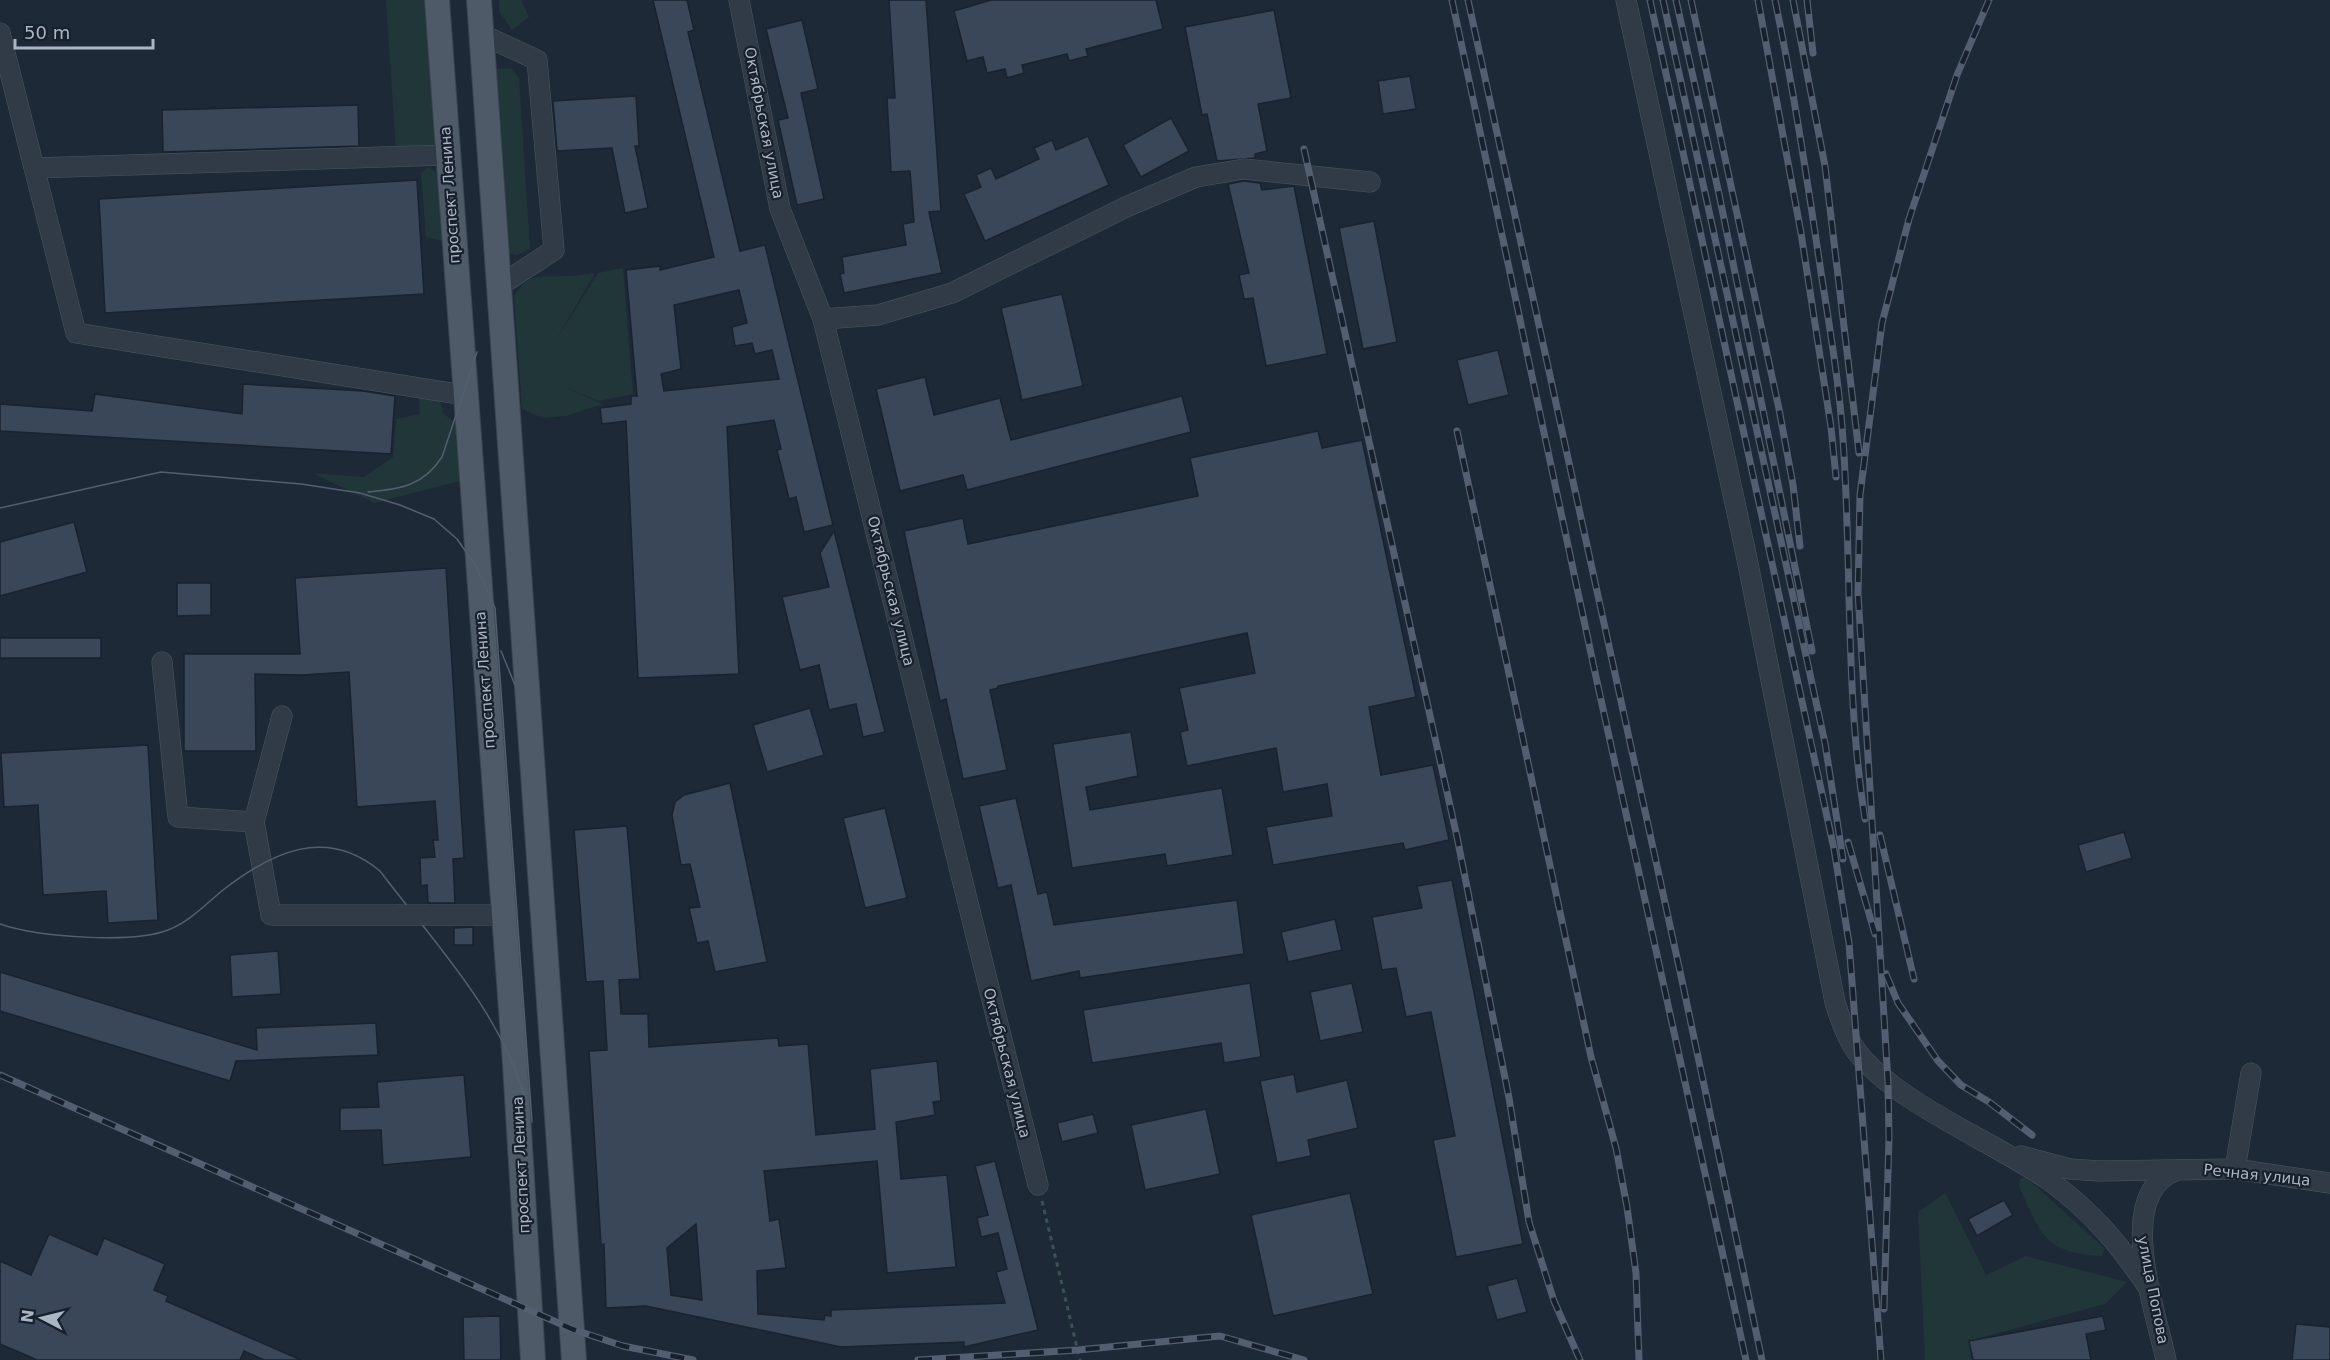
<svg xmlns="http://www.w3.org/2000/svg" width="2330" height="1360" font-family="'DejaVu Sans',sans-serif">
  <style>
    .green { fill: #203639 }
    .building { fill: #394758; stroke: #19222e; stroke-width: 1.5; fill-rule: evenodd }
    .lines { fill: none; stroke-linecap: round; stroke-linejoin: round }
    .minor-casing { stroke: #4c5663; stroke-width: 21 }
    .major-casing { stroke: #3b4452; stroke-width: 26 }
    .path { stroke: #3a5253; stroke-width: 3; stroke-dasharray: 4.5 4.5; stroke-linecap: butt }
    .minor { stroke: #313b48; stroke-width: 20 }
    .major { stroke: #4f5a69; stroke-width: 24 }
    .tram { stroke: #535f70; stroke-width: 1.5 }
    .rail-casing { stroke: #535f70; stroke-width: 7 }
    .rail { stroke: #17202c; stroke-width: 4.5; stroke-dasharray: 14; stroke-linecap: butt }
    .minor-bridge-casing { stroke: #4c5663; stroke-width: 21; stroke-linecap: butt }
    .minor-bridge { stroke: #313b48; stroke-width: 20 }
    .labels { text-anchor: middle; stroke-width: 4.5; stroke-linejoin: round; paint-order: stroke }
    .street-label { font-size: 15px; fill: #abb6c5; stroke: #17202c }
  </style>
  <rect width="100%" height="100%" fill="#1e2938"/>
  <g class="green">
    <path d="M386,0h38l12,147 -40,4z"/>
    <path d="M499,0h22l8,17 -17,13 -13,-19z"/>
    <path d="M498,69h13l8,9 11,171 -13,6 -13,-2 -13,-176z"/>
    <path d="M428,167l12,8 3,66 -17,-4 -5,-64z"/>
    <path d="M623,268l10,126 -34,7 -42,-17 46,20 -37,12 -23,2 -6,-6 5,6 -20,-9 -8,-113c17,-26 26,-18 52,-20 10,0 19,-2 29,-3l-40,69 43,-69z"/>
    <path d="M438,395l6,19 14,11 1,56 -84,22 -63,-30 52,4 29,-20 3,-38 24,-5 -1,-18z"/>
    <path d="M2026,1177l79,72 -3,7c-59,-3 -61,-22 -83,-70l1,-7z"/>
    <path d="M1945,1193l41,82 40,-19 101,26 -22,22 -129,35 3,21h-54l-7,-148z"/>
  </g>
  <g class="building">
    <path d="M653,0h34l7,30 -6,2 52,219 25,-6 68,280 -29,7 -8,-35 -7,2 -12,-49 4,-1 -7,-29 -47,7 12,247 -101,4 -12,-257 -24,3 -2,-16 31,-4v-8h6l-11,-126 34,-4v4l54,-13zM739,290l8,33 -15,4 3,19 17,-3 3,11 17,-4 7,29 -115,12 -3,-17 20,-5 -7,-64z"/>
    <path d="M889,0h37l15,211 -12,1 13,61 -98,20 -4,-19 4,-1 -2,-16 64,-12 -3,-21 11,-2 -4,-51 -19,1 -4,-74h8z"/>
    <path d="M991,0h165l7,29 -77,20 2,7 -19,5 -2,-7 -45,11 2,8 -17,5 -2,-9 -18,4 -4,-16 -16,4 -13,-50z"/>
    <path d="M1274,10l17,88 -33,6 9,47 -12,3v4l-38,3 -10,-47 -5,1 -17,-88z"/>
    <path d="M802,20l16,69 -17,4 23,106 -27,6 -19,-85 10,-2 -22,-89z"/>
    <path d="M1410,76l6,33 -33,5 -5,-33z"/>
    <path d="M636,96l3,50h-4l13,62 -23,5 -13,-65 -55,3 -4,-50z"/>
    <path d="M358,105l1,41 -196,6 -1,-42z"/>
    <path d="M1171,118l18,33 -48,26 -18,-32z"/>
    <path d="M1088,136l21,49 -124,56 -21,-47 17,-7 -5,-12 15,-7 5,11 43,-20 -5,-11 18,-8 4,10z"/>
    <path d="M417,180l7,114 -319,19 -6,-114z"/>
    <path d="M1244,181l16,2 2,7 32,-4 33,168 -61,12 -13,-68 -9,1 -5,-24 10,-2 -21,-89z"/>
    <path d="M1374,221l23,121 -34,7 -24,-121z"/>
    <path d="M1062,294l21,92 -61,14 -21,-92z"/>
    <path d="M1498,350l11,45 -41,10 -11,-45z"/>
    <path d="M925,377l9,38 66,-17 11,42 171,-44 9,36 -224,58 -4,-15 -63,16 -24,-102z"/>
    <path d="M243,384l120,7 32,5 -4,58 -391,-23v-27l92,7 3,-17 147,20z"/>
    <path d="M1318,431l4,17 40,-8 54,257 -47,10 12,68 52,-10 16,75 -44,10 -2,-7 -130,22 -7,-38 66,-11 -5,-32 -44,8 -7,-44 -89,18 -7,-34 8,-2 -9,-42 76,-15 -8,-40 -249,53v2l-8,2 17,80 -44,9 -17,-80 -6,2 -36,-170 59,-13 5,26 230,-48 -8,-38z"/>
    <path d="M74,522l13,50 -87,24v-54z"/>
    <path d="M834,531l51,201 -22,5 -7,-33 -27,6 -10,-45 -19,5 -18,-73 47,-10 -9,-34z"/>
    <path d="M446,568l18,290 -11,1 2,44h-27l-1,-18 -6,1 -1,-28 15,-1 -2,-17h5l-3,-39 -78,6 -8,-135 -47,3 -47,-1 1,77h-72v-97h116l-5,-76z"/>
    <path d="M177,583h34v32l-34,1z"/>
    <rect x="0" y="638" width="101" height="20"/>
    <path d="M810,708l14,47 -57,17 -14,-47z"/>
    <path d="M1131,732l7,44 -52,11 4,23 132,-22 11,67 -66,11 -2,-12 -93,14 -19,-124z"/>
    <path d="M148,745l10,175 -50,3 -2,-32 -63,4 -5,-90 -34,2 -3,-54z"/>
    <path d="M730,783l37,179 -52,10 -7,-31 -11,2 -8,-35 11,-1 -10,-43 -9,1 -9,-50 3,-13 9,-7z"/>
    <path d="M1016,798l22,96 9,-2 7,33 183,-25 7,54 -164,24 -1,-7 -48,10 -20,-96 -13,3 -19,-82z"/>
    <path d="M885,808l22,90 -42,10 -22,-90z"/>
    <path d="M627,826l13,153 -21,1 2,34h27l1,33 129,-9 1,8 29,-2 8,91 59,-6 -5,-60 67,-8 4,40 -8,1 2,13 -39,7 5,57 46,-4 9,92 -69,6 -10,-112 -113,10 6,50 9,-2 7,49 -29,3 1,43 66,6 1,-5 6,1v-6l174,-7 -9,-31 11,-3 -9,-36 -17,4 -4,-19 11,-3 -13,-49 20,-5 43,169 -74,17v-5l-123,5 -195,-41 -40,2 -2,-64 -3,1 -12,-194 18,-1 -4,-69 -17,1 -12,-152zM696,1224l6,76 -31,-5 -4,-47z"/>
    <path d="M2124,832l8,26 -46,14 -8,-27z"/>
    <path d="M1452,880l71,364 -67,13 -23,-117 22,-4 -24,-124 -25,5 -10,-49 -14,2 -10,-53 50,-9 -5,-22z"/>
    <path d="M1335,919l7,31 -54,12 -7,-30z"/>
    <path d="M473,927v18h-19v-17z"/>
    <path d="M278,951l3,43 -49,3 -2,-42z"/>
    <path d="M0,972l257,78 -1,-22 120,-5 2,32 -142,6 -6,20 -230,-70z"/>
    <path d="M1250,983l11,74 -37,6 -3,-20 -129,20 -9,-53z"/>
    <path d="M1352,983l11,49 -43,9 -10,-49z"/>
    <path d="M1294,1074l3,18 50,-12 11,48 -50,12 3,16 -34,7 -17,-82z"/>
    <path d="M464,1075l7,82 -88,8 -2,-35 -41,1v-23l39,-1 -2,-25z"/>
    <path d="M1206,1109l14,65 -75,16 -14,-65z"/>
    <path d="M1093,1114l5,19 -36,9 -5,-19z"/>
    <path d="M1350,1193l23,101 -100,22 -22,-101z"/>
    <path d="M2004,1200l9,15 -36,21 -9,-17z"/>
    <path d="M49,1234l48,21 7,-17 61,26 -11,26 14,6 -2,5 135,59h-37l-20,-9 -4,9h-203l-37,-16v-83l31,14z"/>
    <path d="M1517,1278l10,34 -30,8 -10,-34z"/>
    <path d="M500,1316l1,44h-37l-1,-43z"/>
    <path d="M2103,1316l3,14 -20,4 5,26h-118l-4,-19z"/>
    <path d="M2296,1324l34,3v33h-38z"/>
  </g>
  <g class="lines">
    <defs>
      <g id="minor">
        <path d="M739,0l41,209 43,110 215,866"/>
        <path d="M1626,0l120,554 89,448c5,17 11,35 22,50 42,53 136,89 193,129 45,33 70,65 101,110"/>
        <path d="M0,33l76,300 388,62"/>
        <path d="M481,34l56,26 17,190 -55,36"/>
        <path d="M34,168l414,-13"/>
        <path d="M823,319l55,-4 74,-22 174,-86 70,-30 48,-8 126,13"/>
        <path d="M162,662l16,155 76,5 17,93h128"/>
        <path d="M254,822l28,-106"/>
        <path d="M427,915h77"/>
        <path d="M2021,1156l49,13 29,2 136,-2 95,14"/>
        <path d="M2235,1169l16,-96"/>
        <path d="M2166,1360c-10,-49 -54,-169 12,-190"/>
      </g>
      <g id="major">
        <path d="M437,0l78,1064 18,296"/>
        <path d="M479,0l95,1360"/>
      </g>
    </defs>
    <use href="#minor" class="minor-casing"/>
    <use href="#major" class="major-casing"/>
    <path class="path" d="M1042,1201l38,159"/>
    <use href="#minor" class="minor"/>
    <use href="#major" class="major"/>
    <g class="tram">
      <path d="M368,492c33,-3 55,-6 74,-35l35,-105"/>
      <path d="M0,508l161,-36 140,12 59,9 40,12 34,14 23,20 19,27 19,42 37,514"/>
      <path d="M501,651l14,34"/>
      <path d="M0,924c37,13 132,20 168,6 21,-8 38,-26 55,-40 49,-38 103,-64 157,-19 53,70 119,139 144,224"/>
    </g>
    <defs>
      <g id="rail">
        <path d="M1452,0l144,677 150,683"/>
        <path d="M1468,0l213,976 81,384"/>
        <path d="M1650,0l184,849 15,94 32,417"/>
        <path d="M1663,0l162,743 18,116"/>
        <path d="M1676,0l43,194 93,457"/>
        <path d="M1691,0l88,409 14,76 7,61"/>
        <path d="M1758,0l43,233 30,194 5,50"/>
        <path d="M1775,0c18,86 31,172 44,259 9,60 20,120 24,180 9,127 2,254 22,380"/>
        <path d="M1793,0l32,166 34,287"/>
        <path d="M1807,0l6,53"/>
        <path d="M1304,149l153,688 52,261 20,124 25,79 26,59"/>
        <path d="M1457,431l134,626 25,91 11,59 9,66 3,87"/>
        <path d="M1880,835l34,144"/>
        <path d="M1848,842l27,92"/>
        <path d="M1886,974l12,29 40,58 23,24 28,17 43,33"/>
        <path d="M0,1075l572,254 51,17 70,14"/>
        <path d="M1884,1309l5,-171 -1,-56 -30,-489 2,-98 22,-172 27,-104 48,-144 32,-75"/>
        <path d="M918,1360l160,-10 142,-14 84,24"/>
      </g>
    </defs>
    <use href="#rail" class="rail-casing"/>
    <use href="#rail" class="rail"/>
    <defs>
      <path id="minor-bridge" d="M399,915h28"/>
    </defs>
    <use href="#minor-bridge" class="minor-bridge-casing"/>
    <use href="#minor-bridge" class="minor-bridge"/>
  </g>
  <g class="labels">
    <g class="street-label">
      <text transform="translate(764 123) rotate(79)" y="5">Октябрьская улица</text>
      <text transform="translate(450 195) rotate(-94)" y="5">проспект Ленина</text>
      <text transform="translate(891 591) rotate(76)" y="5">Октябрьская улица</text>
      <text transform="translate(485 680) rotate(-94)" y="5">проспект Ленина</text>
      <text transform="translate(1007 1063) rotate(76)" y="5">Октябрьская улица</text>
      <text transform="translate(521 1165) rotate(-93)" y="5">проспект Ленина</text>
      <text transform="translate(2257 1175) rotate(6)" y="5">Речная улица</text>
      <text transform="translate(2153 1290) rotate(79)" y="5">улица Попова</text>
    </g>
  </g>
  <g transform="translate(42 1318) rotate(277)" stroke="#17202c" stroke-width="4.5" paint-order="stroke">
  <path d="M0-4.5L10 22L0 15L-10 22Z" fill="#abb6c5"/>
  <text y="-9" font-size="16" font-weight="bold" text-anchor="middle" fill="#abb6c5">N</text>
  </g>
  <path d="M15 39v9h138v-9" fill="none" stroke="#abb6c5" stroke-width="3"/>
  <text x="24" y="39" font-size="18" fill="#abb6c5" stroke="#17202c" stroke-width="4.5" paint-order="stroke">50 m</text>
</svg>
